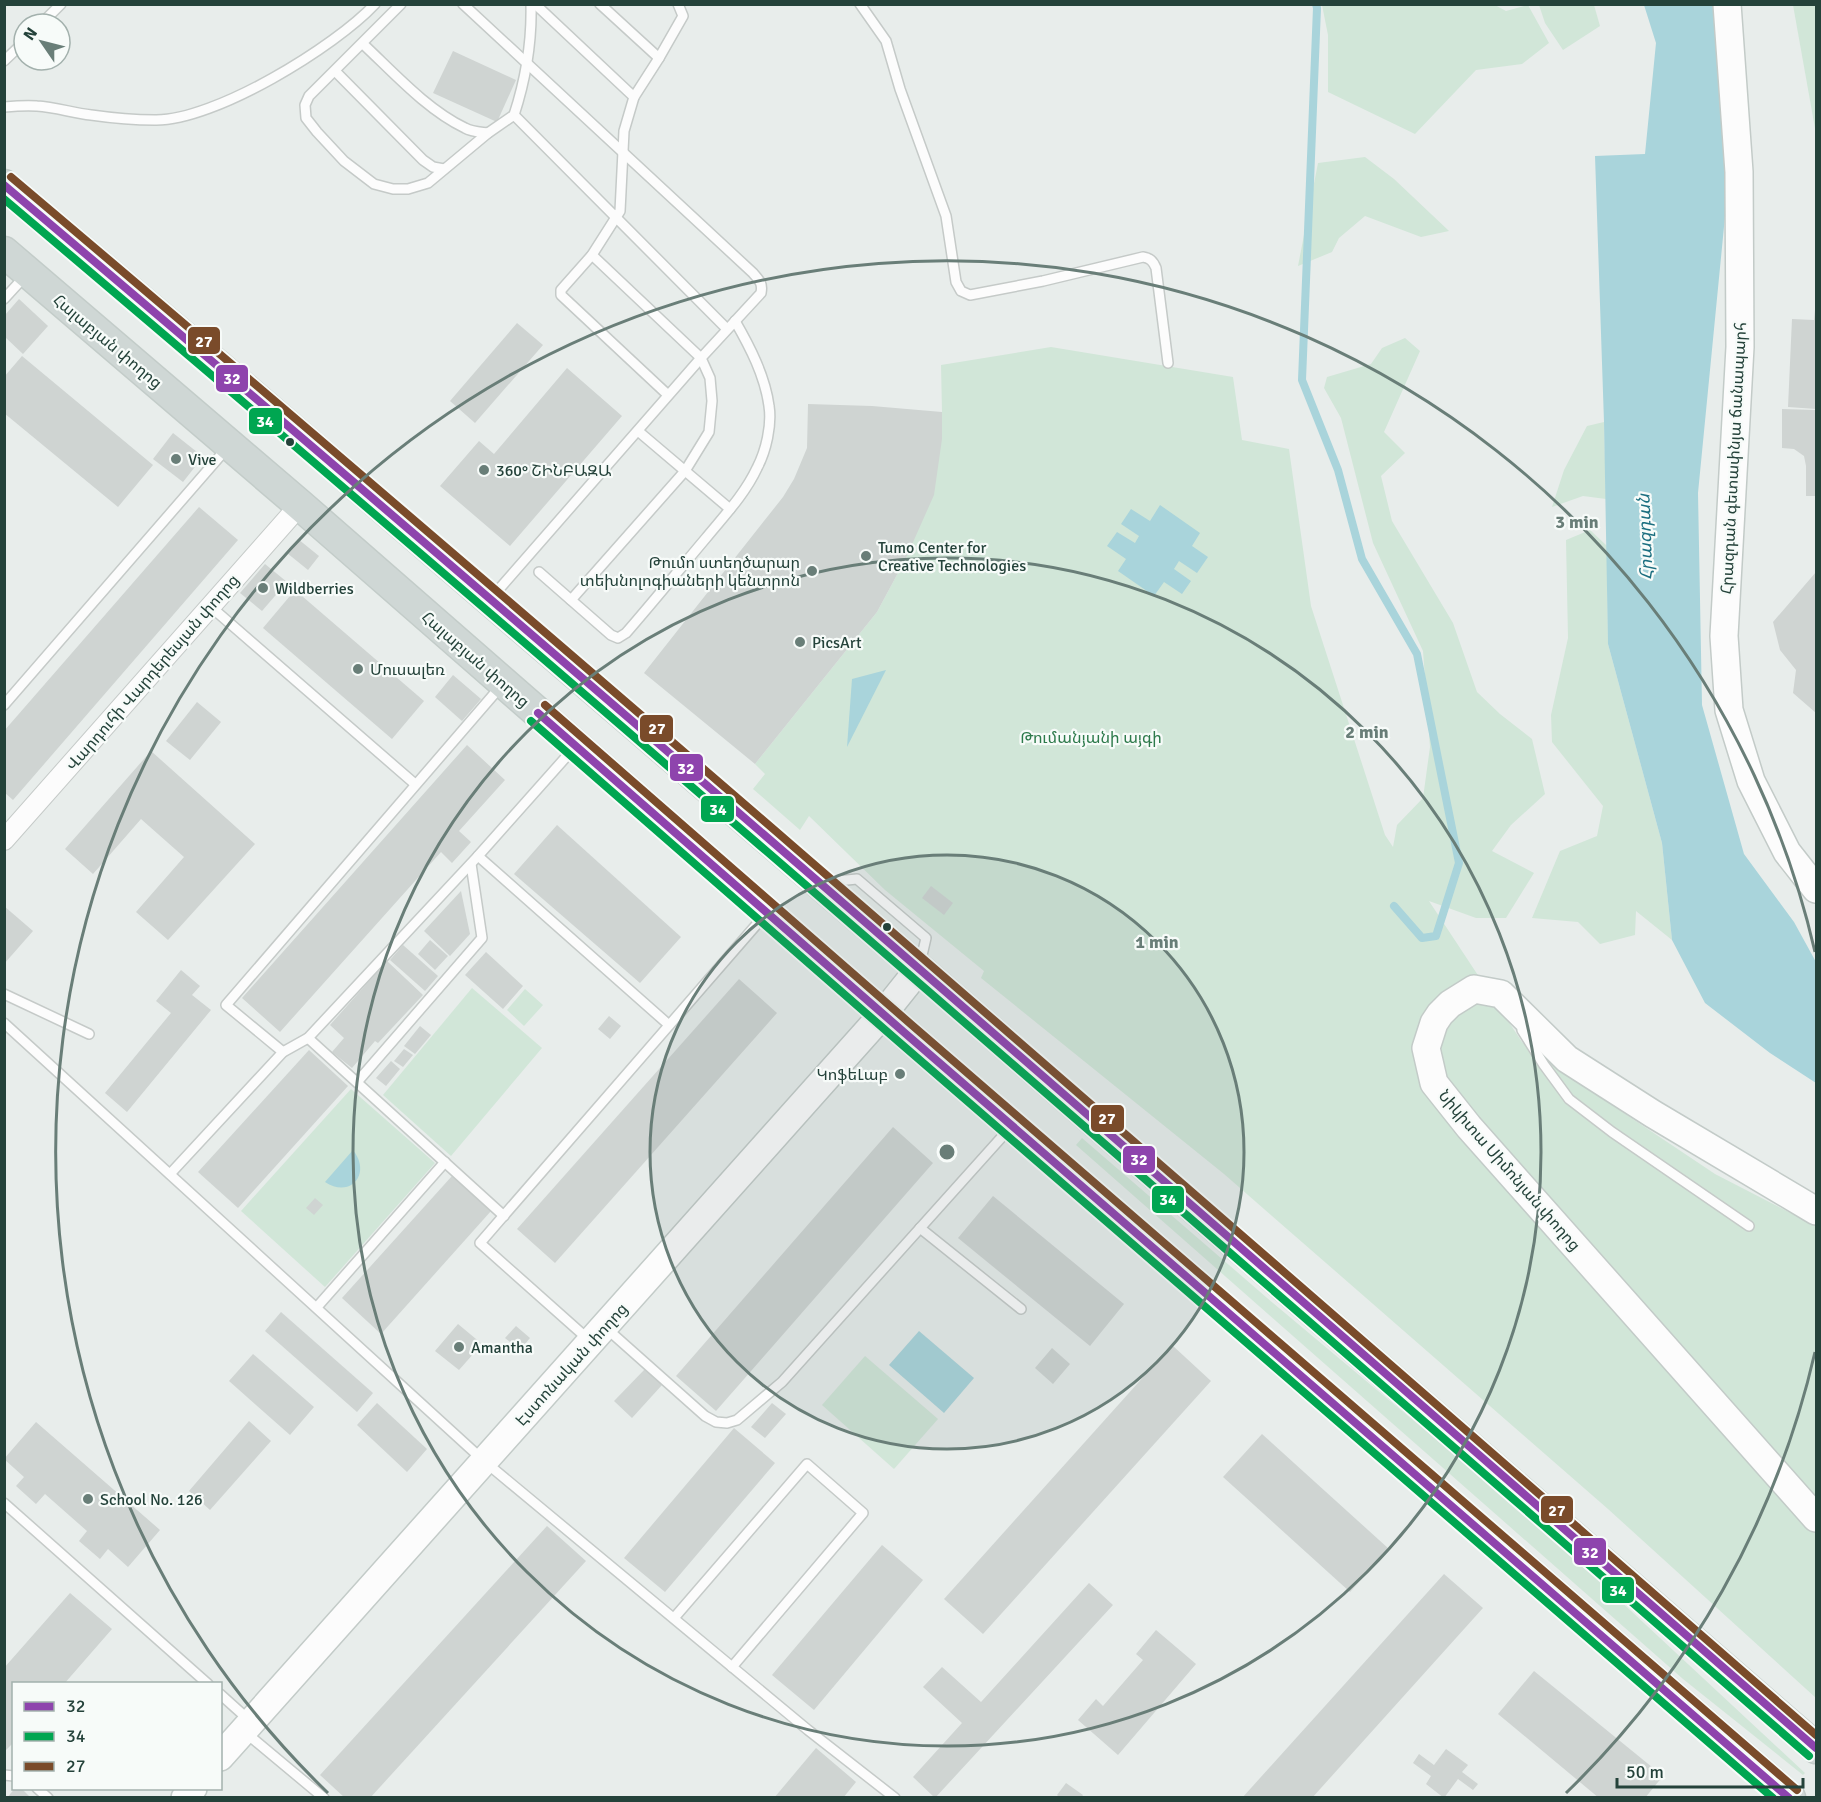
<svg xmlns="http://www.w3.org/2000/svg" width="1821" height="1802" font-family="Signika,'Noto Sans Armenian',sans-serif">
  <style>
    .green { fill: #d1e6d8 }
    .water { fill: #a9d4db }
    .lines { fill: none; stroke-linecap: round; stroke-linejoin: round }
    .stream { stroke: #a9d4db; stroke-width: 8 }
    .building { fill: #cfd4d2 }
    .lane-casing { stroke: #c5cac8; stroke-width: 12 }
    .street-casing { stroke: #c5cac8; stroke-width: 22 }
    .secondary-casing { stroke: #c3cbc8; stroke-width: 30 }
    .primary-casing { stroke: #c3ccc9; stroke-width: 33 }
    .lane { stroke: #fcfcfc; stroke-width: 9 }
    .street { stroke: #fcfcfc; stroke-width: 20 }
    .secondary { stroke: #fcfcfc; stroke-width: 27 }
    .primary { stroke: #cfd7d5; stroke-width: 30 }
    .bus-1-casing { stroke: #f7fbf9; stroke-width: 12 }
    .bus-2-casing { stroke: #f7fbf9; stroke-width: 12 }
    .bus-3-casing { stroke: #f7fbf9; stroke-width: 12 }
    .bus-1 { stroke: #8e44ad; stroke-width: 8 }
    .bus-2 { stroke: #00a651; stroke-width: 8 }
    .bus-3 { stroke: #7a4b2a; stroke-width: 8 }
    .ring { fill: none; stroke: #697e78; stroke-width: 3 }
    .bus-dot { fill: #24423a; stroke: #f7fbf9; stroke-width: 2 }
    .poi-dot { fill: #697e78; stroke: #f7fbf9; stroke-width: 2 }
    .labels { text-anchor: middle; stroke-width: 4.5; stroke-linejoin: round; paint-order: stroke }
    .street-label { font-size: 16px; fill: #24423a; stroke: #f7fbf9 }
    .poi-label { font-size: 16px; fill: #24423a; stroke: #f7fbf9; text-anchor: start }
    .park-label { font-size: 16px; fill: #2d7a4b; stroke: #f7fbf9 }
    .water-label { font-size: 18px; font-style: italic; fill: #1c6f80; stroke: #f7fbf9 }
    .centre { fill: #697e78; stroke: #f7fbf9; stroke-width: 3 }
    .ring-label { font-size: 18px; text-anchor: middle; font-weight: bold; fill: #697e78; stroke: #f7fbf9; stroke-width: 4.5; stroke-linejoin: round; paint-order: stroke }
    .line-badge { stroke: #f7fbf9; stroke-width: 2 }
    .badge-label { font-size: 16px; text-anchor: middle; font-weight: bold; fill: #fff }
  </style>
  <rect width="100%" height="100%" fill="#e8edeb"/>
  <g class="green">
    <path d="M1493,4l13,7 22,-6 21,38 -27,21 -46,6 -61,64 -87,-42v-57l-6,-30z"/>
    <path d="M1539,5h55l6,21 -37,24 -18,-27z"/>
    <path d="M1793,5h23v129z"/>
    <path d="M1365,157l29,22 55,52 -28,6 -56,-21 -26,22 -7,14 -34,14 20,-103z"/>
    <path d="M1405,338l15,13 -36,81 21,21 -24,23 11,45 61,102 24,69 23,22 32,25 13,55 -34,31 -19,26 42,22 -28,45h-30l-47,-17 93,141 51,37 142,95 101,52v472l-208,-189 -384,-335 -243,-196 3,-7 -99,-81 -76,-74 -9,14 -47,-41 12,-15 -10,-10 122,-152 29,-54 36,-146 -1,-47 110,-18 182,30 9,63 47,9 22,157 74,229 8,12 4,-22 26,-27 7,-51 -7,-96 -50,-108 -32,-125 -17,-30 3,-11 44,-13 11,-16z"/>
    <path d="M1604,422l2,77 -23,-3 -31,11 12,-37 23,-44z"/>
    <path d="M1590,530l17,16 1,98 54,199 10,97 -36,-29 -1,24 -35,9 -22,-22 -46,-4 28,-67 37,-15 6,-30 -51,-64 -1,-27 17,-77 -2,-98z"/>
    <path d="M472,988l70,60 -91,108 -68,-61z"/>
    <path d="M525,989l18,16 -19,21 -17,-16z"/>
    <path d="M351,1089l84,74 -110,124 -84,-76z"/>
    <path d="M1082,1138l191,165 270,226 262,244 -2,2 -120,-96 -607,-534z"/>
    <path d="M865,1356l73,63 -44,50 -72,-64z"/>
  </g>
  <g class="water">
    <path d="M1644,5h69l3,8 11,183 -29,297 4,212 42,149 50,68 22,40v121l-46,-30 -65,-50 -33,-63 -10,-97 -54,-199 -4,-222 -9,-266 50,-2 11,-111z"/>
    <path d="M1160,505l40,28 -8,13 16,11 -11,16 -18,-12 -5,8 17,12 -9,13 -18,-12 -10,14 -36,-25 8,-12 -19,-13 10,-14 18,11 4,-7 -18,-12 10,-15 19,12z"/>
    <path d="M886,670l-39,77 5,-68z"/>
    <path d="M353,1150c19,24 -3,49 -28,32z"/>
    <path d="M919,1331l55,47 -30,35 -55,-48z"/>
  </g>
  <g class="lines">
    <path class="stream" d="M1316,4l1,4 -15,372 36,90 24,89 55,95 42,209 -23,73 -14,2 -28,-32"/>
  </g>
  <g class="building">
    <path d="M453,51l63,29 -19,42 -64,-29z"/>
    <path d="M19,299l29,27 -25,28 -18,-17v-22z"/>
    <path d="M1815,310h1v99l-28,-2 4,-88 22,1z"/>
    <path d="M517,323l26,22 -68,78 -25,-22z"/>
    <path d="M22,356l131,109 -35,42 -114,-94v-36z"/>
    <path d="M567,368l55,48 -112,130 -70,-60 39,-45 15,13z"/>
    <path d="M808,404l64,2 70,6v27l-8,56 -28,63 -29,54 -122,152 -111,-91 139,-176 11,-18 13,-31z"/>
    <path d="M1782,409l34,1v86h-10v-30l-2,-10 -10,-7 -12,-1z"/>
    <path d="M173,433l24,19 1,11 -15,19 -30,-23z"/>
    <path d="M199,507l39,33 -225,260 -9,-8v-61z"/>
    <path d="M298,539l21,17 -11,14 -21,-17z"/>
    <path d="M265,564l22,18 -25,29 -22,-18z"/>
    <path d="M1816,572v141l-23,-20 3,-23 -16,-20 -7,-28z"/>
    <path d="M295,590l129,111 -32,38 -129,-111z"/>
    <path d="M453,675l28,24 -19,22 -27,-24z"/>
    <path d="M197,702l24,20 -31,38 -24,-19z"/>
    <path d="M467,745l38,35 -46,51 12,11 -19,21 -11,-11 -161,180 -38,-34z"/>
    <path d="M151,751l104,93 -87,96 -32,-28 48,-55 -43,-38 -48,55 -28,-25z"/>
    <path d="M557,825l124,112 -41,46 -126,-109z"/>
    <path d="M931,886l22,17 -9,12 -22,-17z"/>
    <path d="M461,891l9,43 -20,22 -26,-25z"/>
    <path d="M4,906l29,25 -29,33z"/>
    <path d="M430,940l18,16 -13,14 -17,-16z"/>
    <path d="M403,945l35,31 -13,15 -35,-31z"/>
    <path d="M486,952l37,34 -20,23 -38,-34z"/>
    <path d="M387,961l36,34 -45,48 -3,-2 -23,27 -20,-16 12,-14 -14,-13z"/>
    <path d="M181,970l19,16 -8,9 19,15 -84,102 -22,-19 66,-80 -15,-12z"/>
    <path d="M739,979l38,34 -222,250 -38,-34z"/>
    <path d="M609,1016l12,10 -11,13 -12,-10z"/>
    <path d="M420,1026l11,9 -16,19 -11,-8z"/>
    <path d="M404,1049l9,6 -10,12 -9,-6z"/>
    <path d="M309,1050l39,36 -110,122 -40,-36z"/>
    <path d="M391,1061l9,8 -14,17 -10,-8z"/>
    <path d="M893,1127l40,36 -217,248 -40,-35z"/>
    <path d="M452,1176l39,35 -110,123 -39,-36z"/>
    <path d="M993,1196l131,108 -34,42 -132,-108z"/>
    <path d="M315,1198l8,7 -9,10 -8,-7z"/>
    <path d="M281,1312l92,81 -16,19 -92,-81z"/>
    <path d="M458,1324l24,20 -23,26 -24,-19z"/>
    <path d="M516,1326l14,12 -10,12 -15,-12z"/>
    <path d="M1172,1345l39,36 -228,253 -39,-35z"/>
    <path d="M1052,1348l18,16 -17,20 -18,-16z"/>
    <path d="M253,1354l61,53 -24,28 -61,-54z"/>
    <path d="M645,1369l17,16 -30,33 -18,-17z"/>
    <path d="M377,1403l50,46 -20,23 -50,-47z"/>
    <path d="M772,1403l14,11 -21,24 -14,-11z"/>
    <path d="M249,1421l22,20 -61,69 -21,-19z"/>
    <path d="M36,1422l124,108 -32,37 -20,-18 -8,10 -21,-18 8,-10 -42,-37 -9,10 -20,-18 8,-9 -20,-18z"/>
    <path d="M734,1428l41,35 -110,129 -41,-34z"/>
    <path d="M1262,1434l127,115 -39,43 -127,-115z"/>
    <path d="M547,1526l39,35 -216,237h-25l-25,-23z"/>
    <path d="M882,1545l41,35 -109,130 -42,-35z"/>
    <path d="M1444,1574l39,34 -171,190h-70z"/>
    <path d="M1089,1583l24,22 -178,193 -22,-21 49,-54 -39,-36 19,-20 39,35z"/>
    <path d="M70,1593l42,36 -48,55h-50v58l-10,10v-84z"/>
    <path d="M1156,1630l40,34 -78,91 -40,-35 18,-21 7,7 40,-46 -7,-6z"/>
    <path d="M1534,1671l129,105 -18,22h-46l-101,-84z"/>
    <path d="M816,1748l40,34 -13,16h-69z"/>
    <path d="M1446,1749l22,16 -6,7 16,12 -5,6 -15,-11 -14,19 -18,-14 5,-8 -18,-13 6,-9 15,11z"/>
    <path d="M1066,1783l17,12 -2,3h-21l-3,-3z"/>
    <path d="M15,1788h6l10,10h-24z"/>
  </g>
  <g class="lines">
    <defs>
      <g id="lane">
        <path d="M401,4l-92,92 -4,9 1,13 11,14 27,29 30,23 19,5h15l20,-6 60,-50 26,-18 213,214"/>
        <path d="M463,4l290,269c6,7 10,10 8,20l-60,65 -208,238"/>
        <path d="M535,4l99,93 -10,34 -4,80 -28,44 -31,35v5l107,100"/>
        <path d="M600,4l59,54 -25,39"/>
        <path d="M860,4l26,37 14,48 46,127 10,66 5,9 9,4 73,-14 100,-24c7,1 10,4 13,11l12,95"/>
        <path d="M41,24l20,-20"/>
        <path d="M363,44c30,28 64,66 102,84 7,4 16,4 23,5"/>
        <path d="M659,58l24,-42 -5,-12"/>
        <path d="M4,61l20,-19"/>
        <path d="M336,72l87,88 10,7 11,2"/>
        <path d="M4,107c11,-1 22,-2 33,-1 18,1 36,7 54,9 21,3 43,5 64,5 59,1 180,-73 220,-116"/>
        <path d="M514,115c12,-37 18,-72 17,-111"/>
        <path d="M4,299l22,-24"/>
        <path d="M638,431l92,78"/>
        <path d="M539,572l72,63 7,3 8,-5c27,-31 53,-63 80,-95 18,-22 39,-44 51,-70 9,-17 15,-43 12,-62 -4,-30 -19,-59 -34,-85"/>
        <path d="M571,600l114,-129 24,-39 3,-31 -2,-23 -9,-20 -109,-103"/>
        <path d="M210,606l205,178"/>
        <path d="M4,705l223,-257"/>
        <path d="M478,856l191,169"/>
        <path d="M827,882l30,-3 69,59 -6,26"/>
        <path d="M4,994l85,40"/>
        <path d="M4,1023l480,438 324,269 87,68"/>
        <path d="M1522,1030l22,35 25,34 43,33 137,94"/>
        <path d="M308,1038l196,178"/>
        <path d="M283,1052l-57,-47 275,-319"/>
        <path d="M358,1081l124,-143 -11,-74"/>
        <path d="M170,1174l113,-122 25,-14 170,-182 96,-108"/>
        <path d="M920,1228l101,81"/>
        <path d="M317,1307l128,-145"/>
        <path d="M606,1328l99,88 11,6 11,1 10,-3 45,-38 227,-253"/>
        <path d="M589,1340l-109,-97 284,-327"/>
        <path d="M4,1503l204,181"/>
        <path d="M674,1618l133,-154 56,49 -131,154"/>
        <path d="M220,1694l30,27"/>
        <path d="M246,1733l78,65"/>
        <path d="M4,1775l10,1"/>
        <path d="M37,1788l11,10"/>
      </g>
      <path id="street" d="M4,840l296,-335"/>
      <g id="secondary">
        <path d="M1727,4l12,168 1,175 -16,289 5,74 22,71 36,71 29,37"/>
        <path d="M1816,1211l-163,-97 -86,-55 -66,-65 -27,-5 -24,15 -10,10 -6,9 -8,25 8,35 35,44 347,391"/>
        <path d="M220,1757l663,-743 36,-45"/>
        <path d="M185,1798l8,-10"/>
      </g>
      <g id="primary">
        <path d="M4,185l206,174 709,610 897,779"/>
        <path d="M4,252l296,253 606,529 884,764"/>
      </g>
    </defs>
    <use href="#lane" class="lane-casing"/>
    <use href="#street" class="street-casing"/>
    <use href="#secondary" class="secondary-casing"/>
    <use href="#primary" class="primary-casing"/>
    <use href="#lane" class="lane"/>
    <use href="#street" class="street"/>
    <use href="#secondary" class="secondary"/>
    <use href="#primary" class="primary"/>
    <defs>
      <g id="bus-1">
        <path d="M4,185c610,515 1210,1040 1812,1563"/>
        <path d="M538,713l368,321 883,764"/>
      </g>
      <g id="bus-2">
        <path d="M4,199c607,513 1205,1036 1805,1557"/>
        <path d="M531,721l368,321 874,756"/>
      </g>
      <g id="bus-3">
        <path d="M11,177c607,513 1205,1036 1805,1558"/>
        <path d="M545,705l368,321 884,764"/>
      </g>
    </defs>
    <use href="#bus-1" class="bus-1-casing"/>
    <use href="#bus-2" class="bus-2-casing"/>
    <use href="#bus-3" class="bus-3-casing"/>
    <use href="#bus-1" class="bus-1"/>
    <use href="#bus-2" class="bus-2"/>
    <use href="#bus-3" class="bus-3"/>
  </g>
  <circle cx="947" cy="1152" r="297" fill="#697e78" fill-opacity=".12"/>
  <g class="ring">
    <circle cx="947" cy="1152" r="297"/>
    <circle cx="947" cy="1152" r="594"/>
    <path d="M1815 1352A891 891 0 0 1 1566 1793M328 1793A891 891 0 1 1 1815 952"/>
  </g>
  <g class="bus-dot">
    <circle cx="290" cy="442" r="5"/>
    <circle cx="887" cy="927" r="5"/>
  </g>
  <g class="poi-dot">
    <circle cx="176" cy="459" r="6"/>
    <circle cx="484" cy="470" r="6"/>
    <circle cx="866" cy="556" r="6"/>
    <circle cx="812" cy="571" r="6"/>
    <circle cx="263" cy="588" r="6"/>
    <circle cx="800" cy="642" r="6"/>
    <circle cx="358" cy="669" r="6"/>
    <circle cx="900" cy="1074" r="6"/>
    <circle cx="459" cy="1347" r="6"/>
    <circle cx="88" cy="1499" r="6"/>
  </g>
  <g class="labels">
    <g class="street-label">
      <text transform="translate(108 341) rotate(40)" y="6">Հալաբյան փողոց</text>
      <text transform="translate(1733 458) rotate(-87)" y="6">Հրազդան գետափնյա ճանապարհ</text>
      <text transform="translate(476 659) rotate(41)" y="6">Հալաբյան փողոց</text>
      <text transform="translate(152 672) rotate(-49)" y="6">Վարդուհի Վարդերեսյան փողոց</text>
      <text transform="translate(1510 1170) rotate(49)" y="6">Նիկիտա Սիմոնյան փողոց</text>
      <text transform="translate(571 1364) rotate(-48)" y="6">Էստոնական փողոց</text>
    </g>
    <g class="poi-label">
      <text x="188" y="465">Vive</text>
      <text x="496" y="476">360° ՇԻՆԲԱԶԱ</text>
      <text x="878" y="553">Tumo Center for<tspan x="878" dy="18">Creative Technologies</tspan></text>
      <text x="800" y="568" text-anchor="end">Թումո ստեղծարար<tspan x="800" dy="18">տեխնոլոգիաների կենտրոն</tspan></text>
      <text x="275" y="594">Wildberries</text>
      <text x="812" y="648">PicsArt</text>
      <text x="370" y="675">Մուսալեռ</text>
      <text x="888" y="1080" text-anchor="end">ԿոֆեԼաբ</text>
      <text x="471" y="1353">Amantha</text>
      <text x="100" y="1505">School No. 126</text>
    </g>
    <g class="park-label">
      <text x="1091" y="743">Թումանյանի այգի</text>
    </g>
    <g class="water-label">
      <text transform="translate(1645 537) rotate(-92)" y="6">Հրազդան</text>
    </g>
  </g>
  <circle cx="947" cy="1152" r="9" class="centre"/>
  <g class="ring-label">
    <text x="1577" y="528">3 min</text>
    <text x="1367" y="738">2 min</text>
    <text x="1157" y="948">1 min</text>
  </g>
  <g class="line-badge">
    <rect x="187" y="326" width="34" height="29" rx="6" fill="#7a4b2a"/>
    <rect x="215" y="364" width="34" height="29" rx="6" fill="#8e44ad"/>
    <rect x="248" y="407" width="35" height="28" rx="6" fill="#00a651"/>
    <rect x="639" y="714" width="35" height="29" rx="6" fill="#7a4b2a"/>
    <rect x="669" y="753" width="35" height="29" rx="6" fill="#8e44ad"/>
    <rect x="700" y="795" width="35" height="28" rx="6" fill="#00a651"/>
    <rect x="1090" y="1104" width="35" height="29" rx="6" fill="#7a4b2a"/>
    <rect x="1122" y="1145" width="34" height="29" rx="6" fill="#8e44ad"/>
    <rect x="1151" y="1185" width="34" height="29" rx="6" fill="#00a651"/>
    <rect x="1540" y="1495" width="34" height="29" rx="6" fill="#7a4b2a"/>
    <rect x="1573" y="1537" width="34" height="29" rx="6" fill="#8e44ad"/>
    <rect x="1601" y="1576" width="34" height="28" rx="6" fill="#00a651"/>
  </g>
  <g class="badge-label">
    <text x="204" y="347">27</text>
    <text x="232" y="384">32</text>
    <text x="265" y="427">34</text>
    <text x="657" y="734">27</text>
    <text x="686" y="774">32</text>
    <text x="718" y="815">34</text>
    <text x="1107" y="1124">27</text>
    <text x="1139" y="1165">32</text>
    <text x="1168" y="1205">34</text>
    <text x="1557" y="1516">27</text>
    <text x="1590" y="1558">32</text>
    <text x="1618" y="1596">34</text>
  </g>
  <rect width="1821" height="1802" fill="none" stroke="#24423a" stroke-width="12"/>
  <rect x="12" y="1682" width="210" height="108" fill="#f7fbf9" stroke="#a3b1ad" stroke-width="1.5"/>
  <rect x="24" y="1702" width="30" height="9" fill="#8e44ad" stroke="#a3b1ad" stroke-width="1.5"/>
  <text x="66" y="1712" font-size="18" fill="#24423a">32</text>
  <rect x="24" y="1732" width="30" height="9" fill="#00a651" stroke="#a3b1ad" stroke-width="1.5"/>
  <text x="66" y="1742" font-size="18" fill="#24423a">34</text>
  <rect x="24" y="1762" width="30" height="9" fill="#7a4b2a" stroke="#a3b1ad" stroke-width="1.5"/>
  <text x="66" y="1772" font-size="18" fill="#24423a">27</text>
  <g transform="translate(42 42) rotate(305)"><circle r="28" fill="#f7fbf9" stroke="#a3b1ad" stroke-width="1.5"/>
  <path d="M0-4.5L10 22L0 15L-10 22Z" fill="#697e78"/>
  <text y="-9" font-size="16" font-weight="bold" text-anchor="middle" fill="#24423a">N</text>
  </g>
  <path d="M1617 1778v9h186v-9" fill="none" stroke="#24423a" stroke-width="3"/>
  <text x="1626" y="1778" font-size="18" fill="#24423a" stroke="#f7fbf9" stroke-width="4.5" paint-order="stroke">50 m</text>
</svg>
